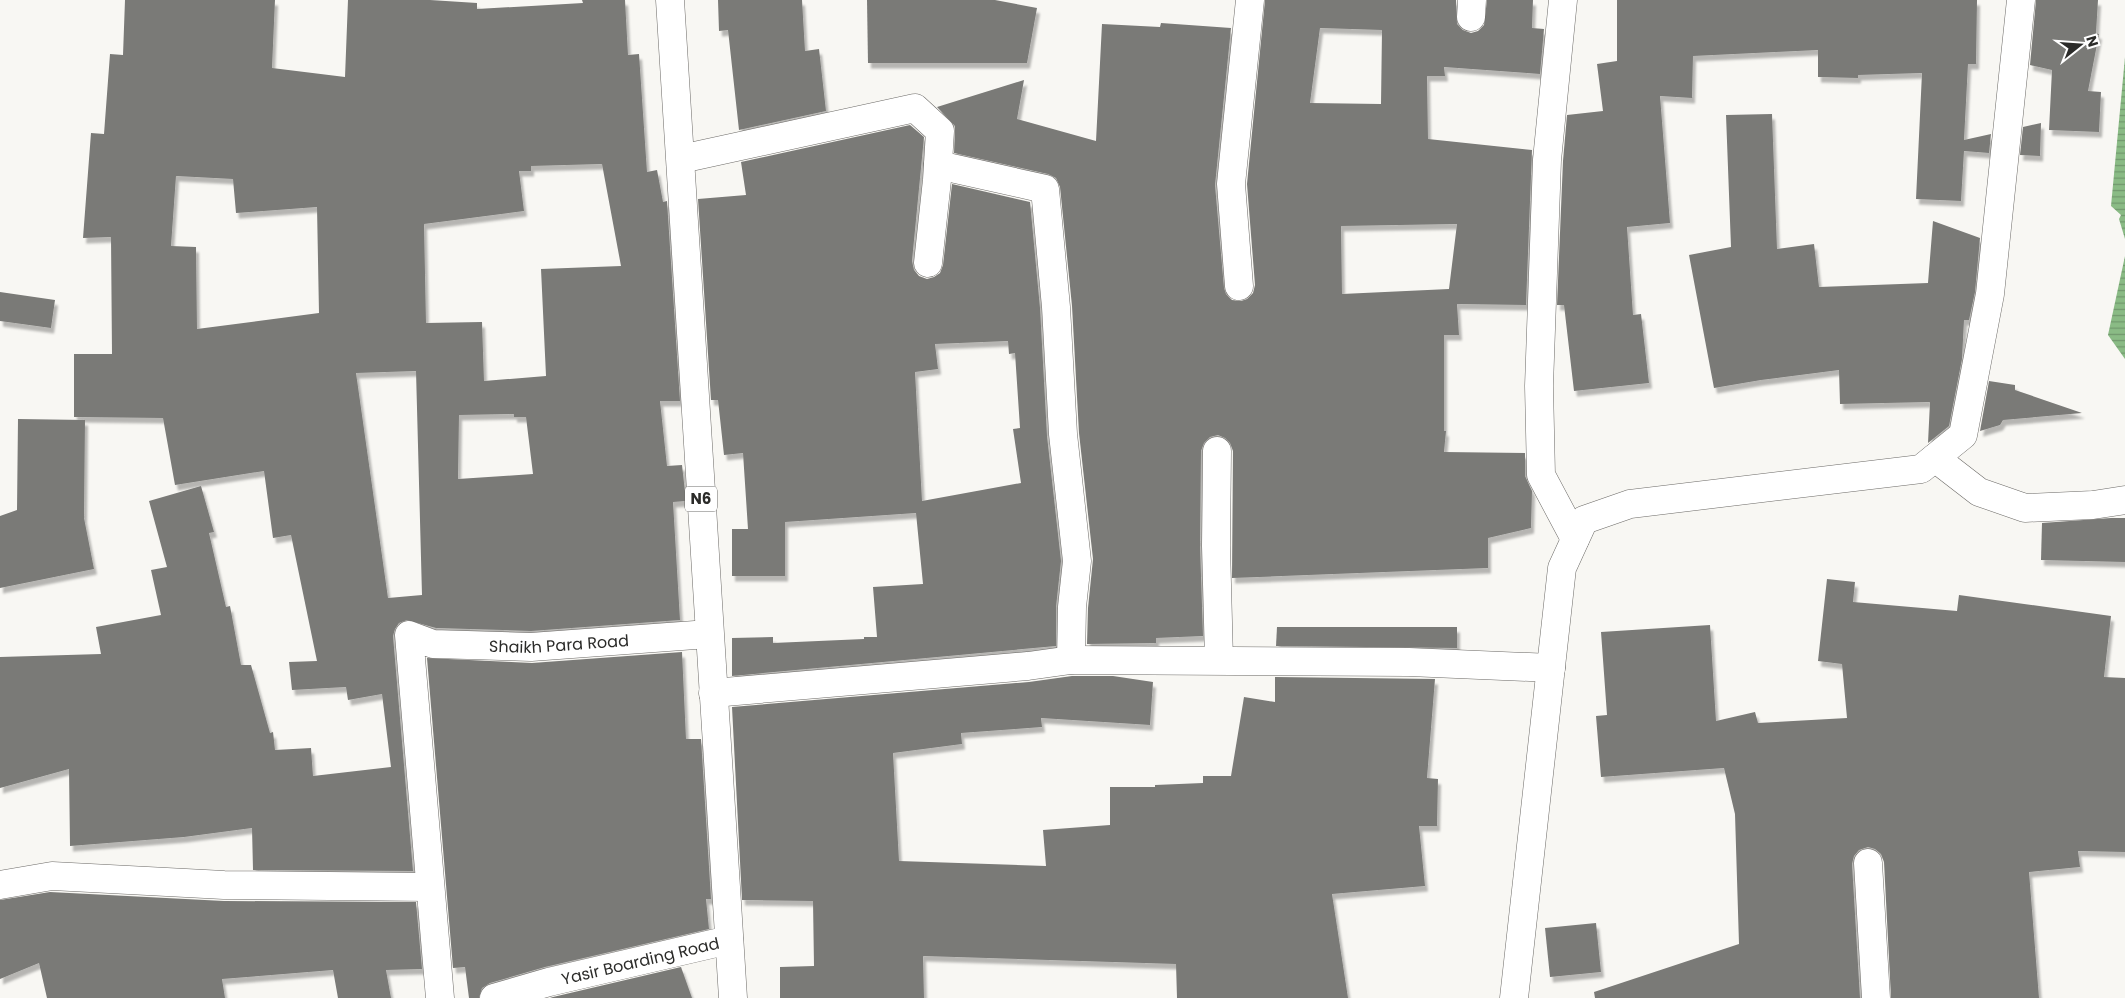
<svg xmlns="http://www.w3.org/2000/svg" width="2125" height="998" font-family="Poppins,sans-serif">
  <style>
    .water { fill: url(#water-rules) }
    .building { fill: #7a7a77; fill-rule: evenodd; filter: url(#shadow) }
    .lines { fill: none; stroke-linecap: round; stroke-linejoin: round }
    .minor-casing { stroke: #6c6a67; stroke-width: 29 }
    .major-casing { stroke: #6c6a67; stroke-width: 29 }
    .highway-casing { stroke: #6c6a67; stroke-width: 29 }
    .minor { stroke: #fff; stroke-width: 28 }
    .major { stroke: #fff; stroke-width: 28 }
    .highway { stroke: #fff; stroke-width: 28 }
    .labels { text-anchor: middle; stroke-width: 4; stroke-linejoin: round; paint-order: stroke }
    .shield { fill: #fff; stroke: #6b6b69; stroke-width: 1 }
    .shield-label { font-size: 15px; font-weight: bold; fill: #2b2b29 }
    .street-label { font-size: 16px; fill: #2b2b29; stroke: #fff }
  </style>
  <defs>
    <pattern id="water-rules" width="6" height="5" patternUnits="userSpaceOnUse" patternTransform="scale(1.25)"><rect width="6" height="5" fill="#8abb85"/><path d="M0 2.5h6" fill="none" stroke="#71986d"/></pattern>
    <filter id="shadow"><feDropShadow dx="3" dy="5.5" stdDeviation="1" flood-color="#0004"/></filter>
  </defs>
  <rect width="100%" height="100%" fill="#f8f7f3"/>
  <g class="water">
    <path d="M2125,57v182l-6,-20 2,-4 -10,-9z"/>
    <path d="M2125,256v103l-17,-24z"/>
  </g>
  <g class="building">
    <path d="M125,0h150l-3,68 73,9 3,-77h82l47,3v6l106,-6 -1,-3h43l3,55 11,-1 8,118 10,-2 6,32 4,-1 13,200h-20l7,65 15,-1 4,36 -13,1 7,118 -149,11 -95,-3 -29,-8 -8,3 -4,6 -2,7 20,235 -160,-1 -1,-42 -68,9 -114,9 -1,-77 -69,19v-131l101,-3 -5,-27 65,-12 -10,-45 16,-3 -18,-66 52,-15 13,46 -5,1 17,74 4,-1 11,59h10l19,68 3,-1 2,18 36,-2 2,28 78,-9 -9,-73 -34,6 -2,-13 -54,3 -3,-28 28,-1 -26,-126 -18,3 -9,-67 -89,14 -12,-67 -89,-1v-63h38l-1,-117 -28,1 8,-105 13,1 6,-80 13,1zM602,164l19,102 -80,3 5,107 -62,5 -2,-59 -56,1 -2,-99 100,-13 -5,-40h12v-5zM176,176l57,3 3,34 81,-6 2,106 -122,16 -1,-82 -25,-1zM416,371l6,224 -34,3 -32,-225zM514,414v3h12l7,57 -75,5 1,-64z"/>
    <path d="M718,0h84l3,51 14,-2 7,62 -87,19 -11,-100 -9,1z"/>
    <path d="M867,0h128l42,8 -10,55h-159z"/>
    <path d="M1265,0h191l1,24 6,6 8,3 7,-2 6,-6 3,-25h46l-1,28 12,1 -4,45 -96,-7 1,9h-18l1,63 104,11 -6,155 -69,-1 2,31h-15v96h2l-2,21 81,1v23l7,15 -1,37 -43,10v30l-256,10 1,-127 -3,-8 -5,-5 -7,-3 -8,2 -6,6 -3,8 -1,95 3,90 -47,2v5l-69,1 1,-36 5,-49 -14,-126 -7,-127 -12,-119 -4,-9 -8,-4 -94,-21 1,-27 -18,-19 87,-27 -7,39 79,22 6,-117 58,3 1,-4 70,5 -16,157 9,103 2,6 6,6 9,1 6,-2 6,-6 2,-8 -8,-101zM1320,28l62,2 -1,74 -71,-1zM1457,224l-8,65 -107,5 -1,-68z"/>
    <path d="M1617,0h360l-1,64h-8l-4,76 27,-6 -2,19 -25,-2 -3,50 -45,-2 6,-126 -64,2v3l-40,-1v-27l-125,6 -1,42 -32,-2 10,127 -43,4 6,88 8,-1 8,69 -75,8 -10,-86h-7l6,-144 4,-46 36,-4 -6,-47 20,-3z"/>
    <path d="M2036,0h62l-2,33 3,1 -11,57 13,1 -2,40 -50,-2 3,-60 -22,-5z"/>
    <path d="M1772,114l5,135 37,-5 5,43 109,-4 5,-62 47,17 -5,54 -6,28h-5l-2,39 -13,67 -21,17 2,-41 -90,2 -1,-34 -78,10 -47,8 -25,-133 42,-8 -5,-132z"/>
    <path d="M2041,123l-1,33 -20,-1 3,-28z"/>
    <path d="M910,125l14,12 -12,124 2,9 5,6 8,3 7,-2 6,-4 3,-8 9,-81 78,18 10,106 7,128 14,125 -5,46v39l-324,30v-38l41,-1v6l91,-4v-2h13l-4,-50 50,-3 -7,-71 -131,9v54h-53v-47h16l-5,-76 -19,2 -6,-55h-7l-13,-201 48,-4 -5,-33zM1008,341l1,13 6,-1 5,75 -7,1 8,54 -99,18 -7,-129 23,-3 -3,-25z"/>
    <path d="M0,292l55,8 -4,28 -51,-7z"/>
    <path d="M1989,381l26,4v5l67,23 -79,7 -3,5 -20,6z"/>
    <path d="M18,419l67,1 -1,98 10,51 -94,19v-72l17,-6z"/>
    <path d="M2111,518h14v44l-84,-2 1,-37z"/>
    <path d="M1827,579l28,3 -2,20 104,9 2,-16 152,21 -7,61 21,1v174l-47,-1 2,16 -51,5 10,126h-148l-7,-136 -3,-8 -6,-5 -7,-2 -9,3 -5,6 -2,8 8,134h-265l-1,-6 145,-48 -4,-130 -11,-46 -123,9 -5,-61 11,-1 -6,-83 109,-7 6,96 39,-9 3,11 89,-5 -5,-54 -24,-3z"/>
    <path d="M1277,627h180v21l-181,-2z"/>
    <path d="M682,652l4,87h15l10,160h-5l3,30 -164,38 -55,16 -8,5 -3,10h-10l-4,-31 -12,1 -26,-310 105,5z"/>
    <path d="M1072,676h41l40,6 -3,43 -109,-7 1,9 -81,6 1,11 -69,9 6,108 147,5 -3,-36 67,-5v-38h45v-2l48,-2v-7h28l13,-79 31,5v-25l160,2 -8,99 11,1 -1,47h-18l6,60 -93,8 16,104h-171l-1,-34 -253,-8 1,42h-144v-31l34,-1 -1,-65 -71,-1 -10,-193 297,-25z"/>
    <path d="M50,892l174,9 192,1 6,67 -36,1 5,28h-53l-5,-28 -111,9 3,19h-178l-8,-35 -39,16v-79z"/>
    <path d="M1596,923l5,49 -51,5 -5,-49z"/>
    <path d="M681,967l11,31h-142l3,-1z"/>
  </g>
  <g class="lines">
    <defs>
      <g id="minor">
        <path d="M1563,0l-16,160 -8,226 2,89 34,64"/>
        <path d="M1471,17l1,-17"/>
        <path d="M681,159l234,-51 25,23 -3,49 -9,83"/>
        <path d="M938,165l107,24 11,118 7,127 14,127 -5,46 -1,53"/>
        <path d="M1239,286l-8,-102 19,-184"/>
        <path d="M1217,451l-1,95 3,114"/>
        <path d="M1935,458l44,34 46,16 68,-3 32,-5"/>
        <path d="M713,693l315,-27 43,-6 338,2 142,6"/>
        <path d="M1868,863l8,135"/>
        <path d="M0,885l52,-9 172,9 206,2"/>
        <path id="s1" d="M440,998l-31,-363 24,9 98,3 178,-13"/>
        <path id="s2" d="M494,998l55,-16 180,-42"/>
      </g>
      <path id="major" d="M1514,998l48,-430 22,-48 46,-16 291,-35 42,-34 27,-141 31,-294"/>
      <path id="highway" d="M670,0l63,998"/>
    </defs>
    <use href="#minor" class="minor-casing"/>
    <use href="#major" class="major-casing"/>
    <use href="#highway" class="highway-casing"/>
    <use href="#minor" class="minor"/>
    <use href="#major" class="major"/>
    <use href="#highway" class="highway"/>
  </g>
  <g class="labels">
    <rect class="shield" x="685" y="486.5" width="32" height="25" rx="4"/>
    <g class="shield-label">
      <text x="701" y="504">N6</text>
    </g>
    <g class="street-label">
      <text dy="6" stroke="none"><textPath href="#s1" startOffset="516">Shaikh Para Road</textPath></text>
      <text dy="6" stroke="none"><textPath href="#s2" startOffset="151">Yasir Boarding Road</textPath></text>
    </g>
  </g>
  <g transform="translate(2080 45) rotate(73)" stroke="#ffffff" stroke-width="4" paint-order="stroke">
  <path d="M0-4L9 19L0 12L-9 19Z" fill="#2b2b29"/>
  <text y="-8" font-size="14" font-weight="bold" text-anchor="middle" fill="#2b2b29">N</text>
  </g>
</svg>
